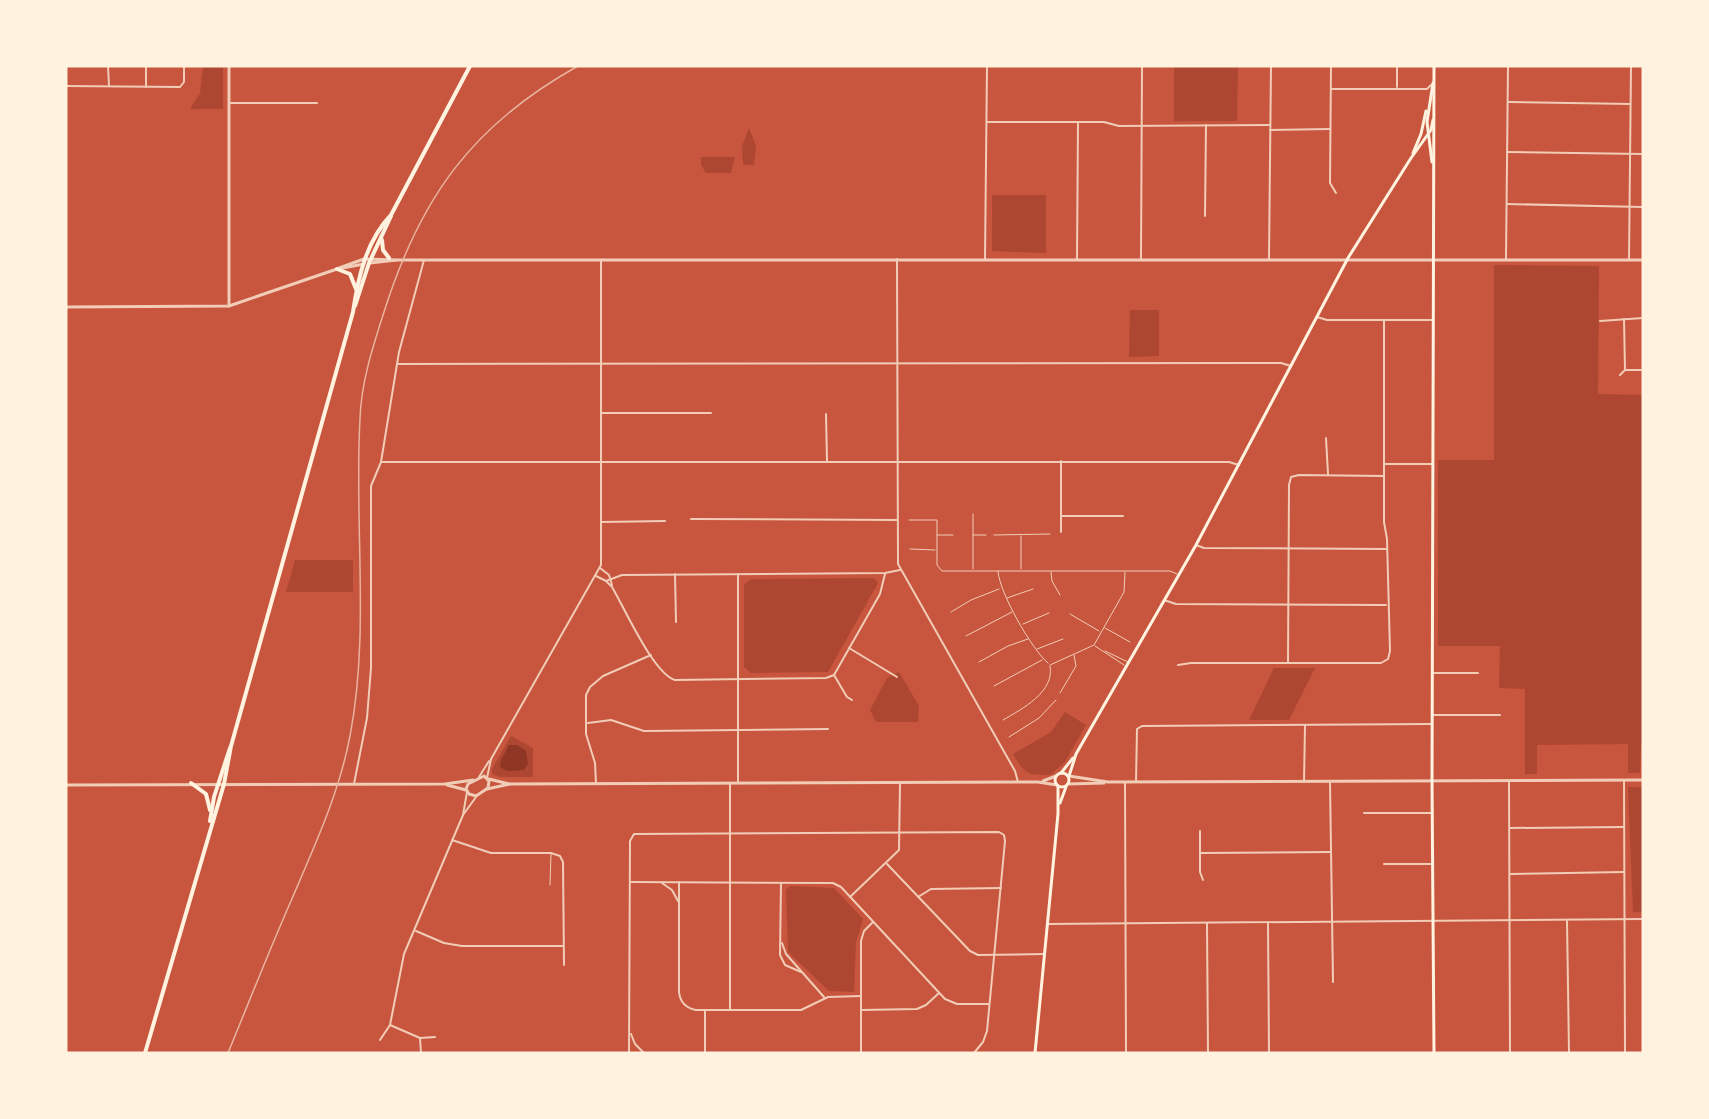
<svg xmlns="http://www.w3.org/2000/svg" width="1709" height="1119" font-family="'DejaVu Sans',sans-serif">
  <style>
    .green { fill: #ae4732 }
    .water { fill: #8f3625 }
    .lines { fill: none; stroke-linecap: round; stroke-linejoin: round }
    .service { stroke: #f1ccb7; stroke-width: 1 }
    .minor { stroke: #f1ccb7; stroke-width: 2 }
    .tertiary { stroke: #f1ccb7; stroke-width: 3 }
    .secondary { stroke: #fff3e0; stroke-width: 3 }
    .trunk { stroke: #fff3e0; stroke-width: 4 }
    .rail { stroke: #e9b49f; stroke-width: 1.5 }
  </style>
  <rect width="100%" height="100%" fill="#c8553d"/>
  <g class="green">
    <path d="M203,66h20v43h-33l10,-16z"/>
    <path d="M1174,66h64l-1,55h-63z"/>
    <path d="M749,128l7,18 -2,19h-11l-1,-19z"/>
    <path d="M701,157h34l-4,16h-25l-5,-8z"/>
    <path d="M992,195h54v58l-54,-2z"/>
    <path d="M1494,265l105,1 -1,128 45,1v349l-2,1 -1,28h-12v-29l-91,1v29h-12v-85l-26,-1 1,-42h-62v-186h56z"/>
    <path d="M1130,310h29v46l-30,1z"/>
    <path d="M295,560h58v32h-67z"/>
    <path d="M874,578l4,5 -50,89 -77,1 -7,-6v-82l7,-6z"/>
    <path d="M1274,668h41l-26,52h-40z"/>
    <path d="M899,672l20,34 -1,16h-42l-6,-12 17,-32z"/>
    <path d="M1065,712l21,13 -21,37 -15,13c-24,0 -25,-1 -37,-21l38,-22z"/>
    <path d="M511,736l22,12v29h-33l-8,-3v-5z"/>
    <path d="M1628,787h15v125h-10z"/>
    <path d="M790,886l44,2 29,31 -7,23 -2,50 -25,-1 -41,-39 -2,-62z"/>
  </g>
  <path class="water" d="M509,745h8l9,6 2,13 -4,6 -17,1 -7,-4 1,-7z"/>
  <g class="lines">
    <g class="service">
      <path d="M973,514v55"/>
      <path d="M909,520h28v45l5,6h228l7,3"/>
      <path d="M937,535h16"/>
      <path d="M973,535h13"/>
      <path d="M994,535l56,-1"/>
      <path d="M1021,536v33"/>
      <path d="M910,549l25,1"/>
      <path d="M998,571c1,21 34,79 50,92"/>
      <path d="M1051,572l1,9 8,14"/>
      <path d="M1007,598l26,-9"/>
      <path d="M951,612l20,-12 28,-11"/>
      <path d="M1070,614l29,17"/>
      <path d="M1023,624l26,-11"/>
      <path d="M1105,628l25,14"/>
      <path d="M966,636l46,-24"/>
      <path d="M1095,646l29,19"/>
      <path d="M1037,649l26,-10"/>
      <path d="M1105,651l23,11"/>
      <path d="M979,662l29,-16 20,-7"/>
      <path d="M1050,665l44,-20 30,-53 1,-20"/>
      <path d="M994,686l48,-26"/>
      <path d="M1060,693l16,-27 -2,-11"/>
      <path d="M1003,720c19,-11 52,-28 47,-54"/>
      <path d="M1009,737l30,-19 17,-18"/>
      <path d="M550,885l1,-31"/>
    </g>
    <g class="minor">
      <path d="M108,66l1,20"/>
      <path d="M1331,66l-1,117 6,10"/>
      <path d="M66,86l114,1 4,-5v-16"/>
      <path d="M146,87v-21"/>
      <path d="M1397,87v-21"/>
      <path d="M1331,89h96l4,-4"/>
      <path d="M1508,102l122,2"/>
      <path d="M229,103h88"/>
      <path d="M987,122h117l15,4 151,-1"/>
      <path d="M1270,130l60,-1"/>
      <path d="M1507,152l136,2"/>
      <path d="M1507,204l136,3"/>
      <path d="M1205,216l1,-91"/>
      <path d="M897,259l1,305 117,207 3,11"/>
      <path d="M985,259l2,-193"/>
      <path d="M1077,259l1,-137"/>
      <path d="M1141,259l1,-193"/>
      <path d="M1269,259l2,-193"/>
      <path d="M1506,259l2,-193"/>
      <path d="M1629,260l2,-194"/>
      <path d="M1317,317l10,3h105"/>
      <path d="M1600,321l43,-3"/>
      <path d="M397,364l884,-1 10,3"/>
      <path d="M1625,370h18"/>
      <path d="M1620,375l5,-5 -1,-51"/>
      <path d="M601,413h110"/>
      <path d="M826,414l1,47"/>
      <path d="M1326,438l2,36"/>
      <path d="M1061,461v71"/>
      <path d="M381,462h848l10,3"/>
      <path d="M1384,464h48"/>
      <path d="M1061,516h62"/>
      <path d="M691,519l206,1"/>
      <path d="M602,522l63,-1"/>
      <path d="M1196,545l8,3 183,1"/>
      <path d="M600,568l9,7 3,10"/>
      <path d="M675,574l1,48"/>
      <path d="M738,574v209"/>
      <path d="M596,576l10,5 6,6c13,22 41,86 63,93l151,-2 8,-3"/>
      <path d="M606,581l16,-6 263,-2 15,-3"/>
      <path d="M1164,600l12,4 210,1"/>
      <path d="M849,648l48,29"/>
      <path d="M1288,663l1,-178 2,-8 8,-2 85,1"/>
      <path d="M1178,665l13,-2h190l7,-4 2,-8 -3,-112 -3,-17v-201"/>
      <path d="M1433,673h45"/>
      <path d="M834,675l46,-81 5,-20"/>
      <path d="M834,675l13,22 5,3"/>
      <path d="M1432,715h68"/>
      <path d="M588,723l23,-3 33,11 184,-2"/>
      <path d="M479,777l10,-16"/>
      <path d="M487,778l4,-19 110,-194v-305"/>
      <path d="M1509,781l1,272"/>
      <path d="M1624,781l1,272"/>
      <path d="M1125,782l1,271"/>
      <path d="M1136,782l1,-53 5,-3 289,-2"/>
      <path d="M1304,782l1,-57"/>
      <path d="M1330,782l3,200"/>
      <path d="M596,783l-1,-20 -9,-29v-39l4,-8 13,-11 48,-21"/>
      <path d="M730,783v227"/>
      <path d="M354,784l13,-66 4,-50v-182l10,-24 18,-110 25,-92"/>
      <path d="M1364,813h68"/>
      <path d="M463,815l4,-23"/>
      <path d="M1510,828l114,-1"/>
      <path d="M1200,831v41l3,8"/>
      <path d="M452,840l39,13h60l9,3 3,6 1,103"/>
      <path d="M1200,853l131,-1"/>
      <path d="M887,864l83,87 8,4 66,-1"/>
      <path d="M1384,864h48"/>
      <path d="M1510,874l114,-2"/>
      <path d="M630,882l203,1 8,4 104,112 12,5h32"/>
      <path d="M679,882v110c1,10 7,16 17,18h105l27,-13 33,-1"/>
      <path d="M662,883l10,7 6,11"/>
      <path d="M781,883l-1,72 5,10 16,7"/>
      <path d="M850,897l49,-47 1,-67"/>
      <path d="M918,897l13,-8 70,-1"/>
      <path d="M1567,921l2,132"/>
      <path d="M1268,922l1,131"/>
      <path d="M1207,923l1,130"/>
      <path d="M1047,924l596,-5"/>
      <path d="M416,931l28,12 18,3h101"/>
      <path d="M782,943l4,11 38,43"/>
      <path d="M861,1010l56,-1 9,-4 13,-12"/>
      <path d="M390,1025l30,13 15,-1"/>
      <path d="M631,1034l4,10 9,9"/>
      <path d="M420,1038l1,15"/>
      <path d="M380,1040l10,-15 14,-71 59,-139 13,-18"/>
      <path d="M629,1053l1,-212 4,-7 365,-2 5,3 1,6 -18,190 -4,11 -9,11"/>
      <path d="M705,1053v-42"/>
      <path d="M861,1053v-112l3,-10 9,-9"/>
    </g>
    <g class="tertiary">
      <path d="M229,66v240"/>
      <path d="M370,263l27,-3h1246"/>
      <path d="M339,268l25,-9 32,1"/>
      <path d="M66,307l163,-1 108,-37 27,-5"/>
      <path d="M484,776l5,5 -1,7 -12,8 -7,-2 -3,-5 2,-5z"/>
      <path d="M1069,776l39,6 535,-2"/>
      <path d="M489,779l20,5"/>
      <path d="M1043,781l13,-5"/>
      <path d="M1068,784l36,-1"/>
      <path d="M66,785l379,-1 28,-4"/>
      <path d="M447,785l19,5"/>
      <path d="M487,789l23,-5 528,-2 19,3"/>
    </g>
    <g class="secondary">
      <path d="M1434,66l-2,715 2,272"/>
      <path d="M1413,153l8,-19 5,-23"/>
      <path d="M1432,162l-5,-40 6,-39"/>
      <circle cx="1062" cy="780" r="7"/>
      <path d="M1061,773l12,-15"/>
      <path d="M1069,776l7,-22 120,-209 152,-287 63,-100 20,-28 2,-10"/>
      <path d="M1060,803l6,-16"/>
      <path d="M1035,1053l23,-239v-28"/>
    </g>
    <g class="trunk">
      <path d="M382,240l1,10 6,8"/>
      <path d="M337,269l13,5 6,15"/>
      <path d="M355,306l14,-43 22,-47"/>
      <path d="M191,783l15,11 4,16"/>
      <path d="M210,821l4,-24 16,-49"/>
      <path d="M145,1053l79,-269 7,-38 122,-434c5,-34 13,-71 38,-97l79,-149"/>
    </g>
    <path class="rail" d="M228,1053c21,-51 41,-102 63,-152 23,-54 48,-107 59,-165 20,-104 4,-212 10,-317 1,-36 13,-73 24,-107 36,-114 88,-187 194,-246"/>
  </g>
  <rect width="1709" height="1119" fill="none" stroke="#fff3e0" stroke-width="135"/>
</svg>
